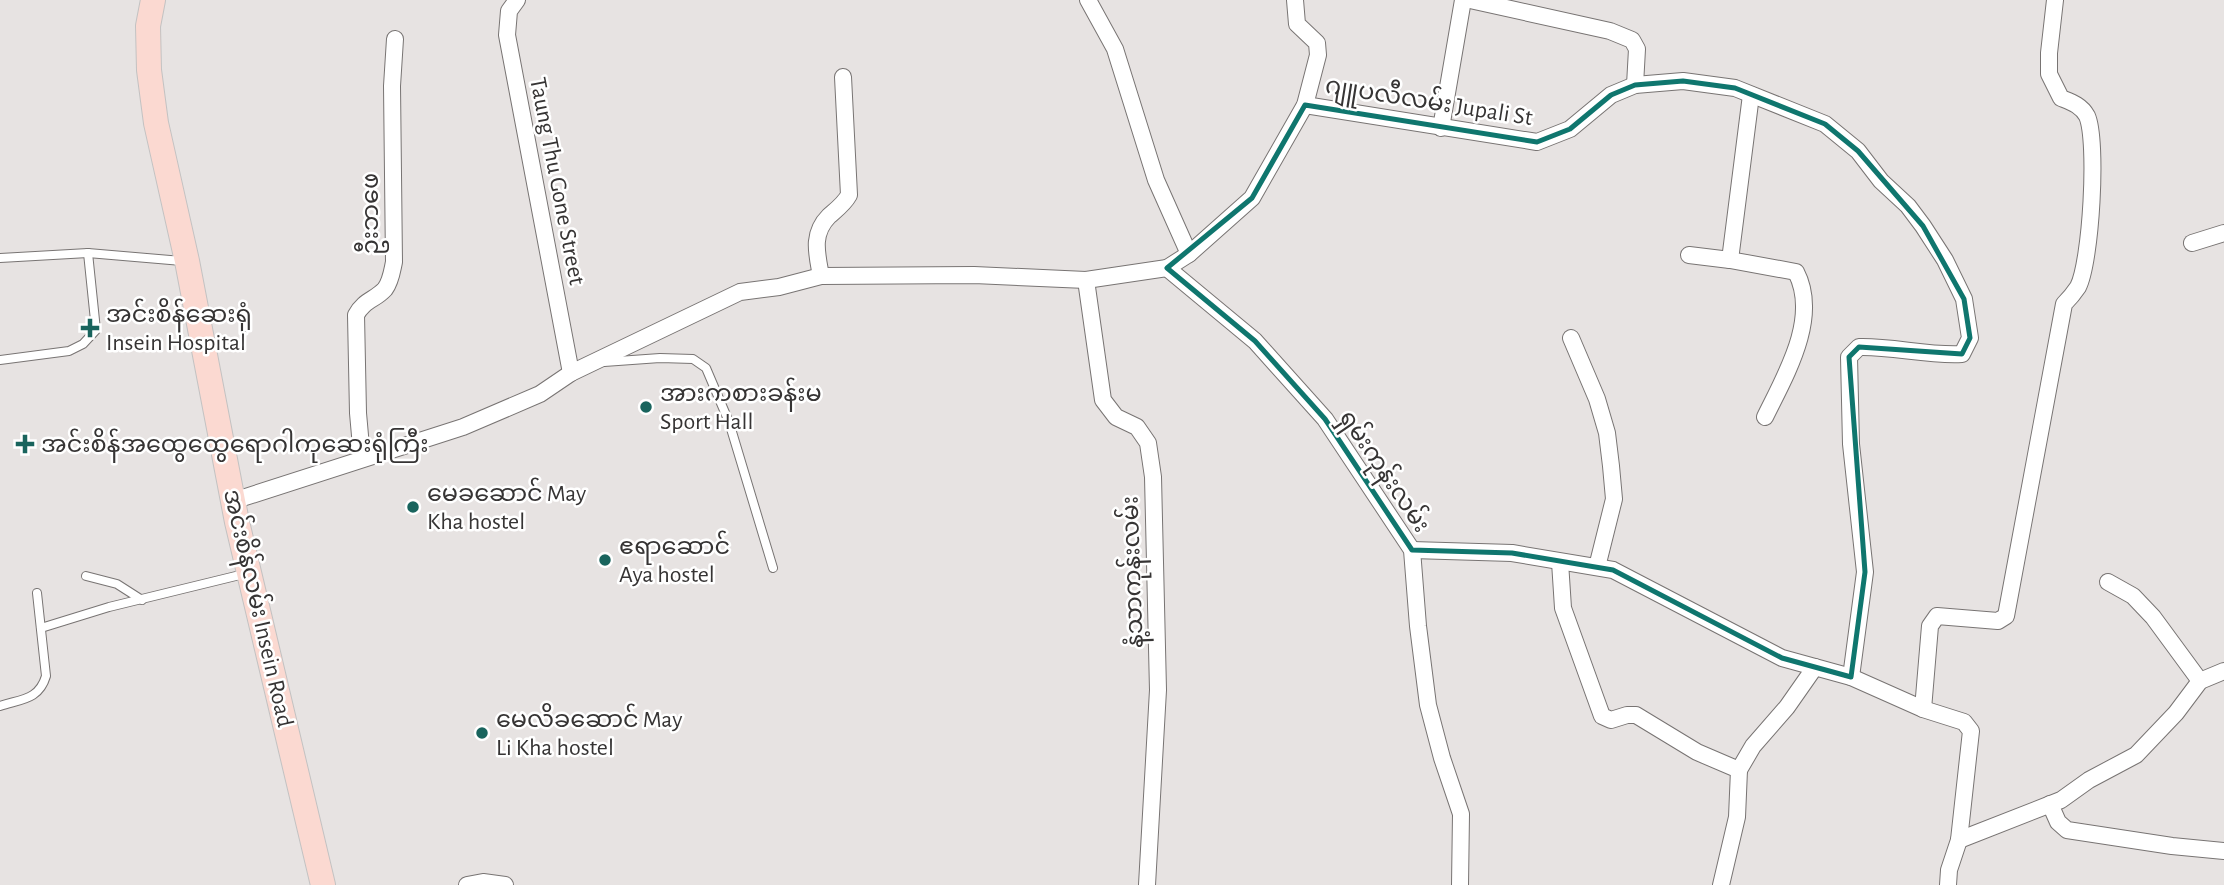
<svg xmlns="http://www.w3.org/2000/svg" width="2224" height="885" font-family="'Alegreya Sans','Noto Sans Myanmar',sans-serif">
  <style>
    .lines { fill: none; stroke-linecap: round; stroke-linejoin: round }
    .service-casing { stroke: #787473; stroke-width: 10 }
    .minor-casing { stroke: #787473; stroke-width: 18 }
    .primary-casing { stroke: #c3c2c2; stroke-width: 26 }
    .service { stroke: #fff; stroke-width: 8 }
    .minor { stroke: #fff; stroke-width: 16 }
    .primary { stroke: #fbd9d1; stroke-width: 24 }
    .marked { fill: none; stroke: #0f766e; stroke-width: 5; stroke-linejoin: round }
    .poi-dot { fill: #19645d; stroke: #fff; stroke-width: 2.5 }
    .labels { text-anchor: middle; stroke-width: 5; stroke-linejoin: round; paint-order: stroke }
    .street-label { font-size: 24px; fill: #363434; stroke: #fff }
    .poi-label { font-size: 24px; fill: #363434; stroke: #fff; text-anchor: start }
  </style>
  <rect width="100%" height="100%" fill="#e7e3e2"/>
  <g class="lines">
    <defs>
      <g id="service">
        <path d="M0,258l88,-5 94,8"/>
        <path d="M0,360l69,-9 14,-7 13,-14 -8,-77"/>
        <path d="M604,362l56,-4 33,1 13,9 23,54 44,146"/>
        <path d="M86,576l31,8 25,16"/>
        <path d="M41,628l68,-21 135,-33"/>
        <path d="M0,706c21,-7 39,-6 46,-30l-9,-83"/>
      </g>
      <g id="minor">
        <path d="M517,0l-8,11 -2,24 64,338"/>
        <path d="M1088,0l27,49 41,131 33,74"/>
        <path d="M1470,0l140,31 22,9 5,9 -2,36"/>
        <path d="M1751,95l-21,165 66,12c24,46 -11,104 -31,145"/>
        <path d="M1305,105l232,37 33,-13 41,-34 24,-10 48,-4 52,7 90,36 33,27 23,30 27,25 15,20 22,34 19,39 6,39 -8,16c-35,2 -69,-8 -103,-7l-10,10 2,87 14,128 -14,105"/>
        <path d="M1441,128l22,-128"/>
        <path d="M2192,243l32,-10"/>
        <path d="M1689,255l41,5"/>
        <path d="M1167,268l88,73 70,78 87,131 6,76 10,79 14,53 19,56 -1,71"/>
        <path d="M821,276c-4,-22 -10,-42 8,-60 8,-7 15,-12 20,-21l-6,-118"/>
        <path d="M1086,280l17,120 13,17 21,10 11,16 5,34 5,213 -11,195"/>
        <path d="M1571,338l26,61 10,34 4,33 3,33 -17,68"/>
        <path d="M362,458l-4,-45 -2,-98c8,-15 19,-15 29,-26 6,-8 7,-18 9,-27l-2,-176 3,-47"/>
        <path d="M233,501l230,-74 77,-33 31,-21 169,-81 39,-5 42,-11 153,-1 112,5 81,-12 22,-14 63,-56 53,-93 13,-50 -1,-12 -20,-19 -2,-24"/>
        <path d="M1412,550l100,3 101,17 169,88 69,19 72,32 41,13 7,9 -12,109 -10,30 -1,15"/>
        <path d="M1560,562l3,46 39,108 9,4 16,-5h9l61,37 42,18 -2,47 -16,68"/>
        <path d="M2108,582l25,14 20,21 47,64"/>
        <path d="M1923,709l7,-83 7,-10 61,5 8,-5 58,-312c5,-5 10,-11 14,-17 13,-25 20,-146 9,-171 -6,-11 -16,-14 -26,-18l-12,-24v-21l6,-53"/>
        <path d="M1739,770l14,-24 34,-39 28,-40"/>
        <path d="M2050,804l8,18 9,8 105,16 52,5"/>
        <path d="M1959,840l102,-40 28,-20 47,-25 40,-42 24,-32 24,-10"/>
        <path d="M467,885l16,-3 22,3"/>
      </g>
      <path id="primary" d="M153,0l-5,26 1,44 7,53 31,138 50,261 86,363"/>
    </defs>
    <use href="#service" class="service-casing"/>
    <use href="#minor" class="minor-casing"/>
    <use href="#primary" class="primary-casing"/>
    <use href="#service" class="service"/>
    <use href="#minor" class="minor"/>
    <use href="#primary" class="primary"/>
  </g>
  <path class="marked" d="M1683,81l52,7 90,36 33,27 65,75 41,73 6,39 -8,16 -103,-7 -10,10 16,215 -14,105 -69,-19 -169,-88 -101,-17 -100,-3 -87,-131 -70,-78 -88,-73 85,-70 53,-93 232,37 33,-13 41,-34 24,-10z"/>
  <g class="poi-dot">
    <path d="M86.5 317.5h7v7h7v7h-7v7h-7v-7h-7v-7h7z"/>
    <circle cx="646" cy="407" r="7"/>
    <path d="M21.5 433.5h7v7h7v7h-7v7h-7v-7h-7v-7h7z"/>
    <circle cx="413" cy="507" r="7"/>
    <circle cx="605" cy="560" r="7"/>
    <circle cx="482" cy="733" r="7"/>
  </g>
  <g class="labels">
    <g class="street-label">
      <text transform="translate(1429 101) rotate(9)" y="8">ဂျူပလီလမ်း Jupali St</text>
      <text transform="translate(558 181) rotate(79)" y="8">Taung Thu Gone Street</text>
      <text transform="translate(370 214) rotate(-90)" y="8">ဦးဘဖေ</text>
      <text transform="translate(1385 471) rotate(56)" y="8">ရှမ်းကုန်းလမ်း</text>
      <text transform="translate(1132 572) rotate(-92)" y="8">နံ့သာကုန်းလမ်း</text>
      <text transform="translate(259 608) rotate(77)" y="8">အင်းစိန်လမ်း Insein Road</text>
    </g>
    <g class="poi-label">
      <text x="106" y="322">အင်းစိန်ဆေးရုံ<tspan x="106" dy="28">Insein Hospital</tspan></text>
      <text x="660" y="401">အားကစားခန်းမ<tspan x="660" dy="28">Sport Hall</tspan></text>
      <text x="41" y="452">အင်းစိန်အထွေထွေရောဂါကုဆေးရုံကြီး</text>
      <text x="427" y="501">မေခဆောင် May<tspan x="427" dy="28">Kha hostel</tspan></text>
      <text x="619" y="554">ဧရာဆောင်<tspan x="619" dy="28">Aya hostel</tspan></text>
      <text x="496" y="727">မေလိခဆောင် May<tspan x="496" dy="28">Li Kha hostel</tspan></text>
    </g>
  </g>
</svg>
